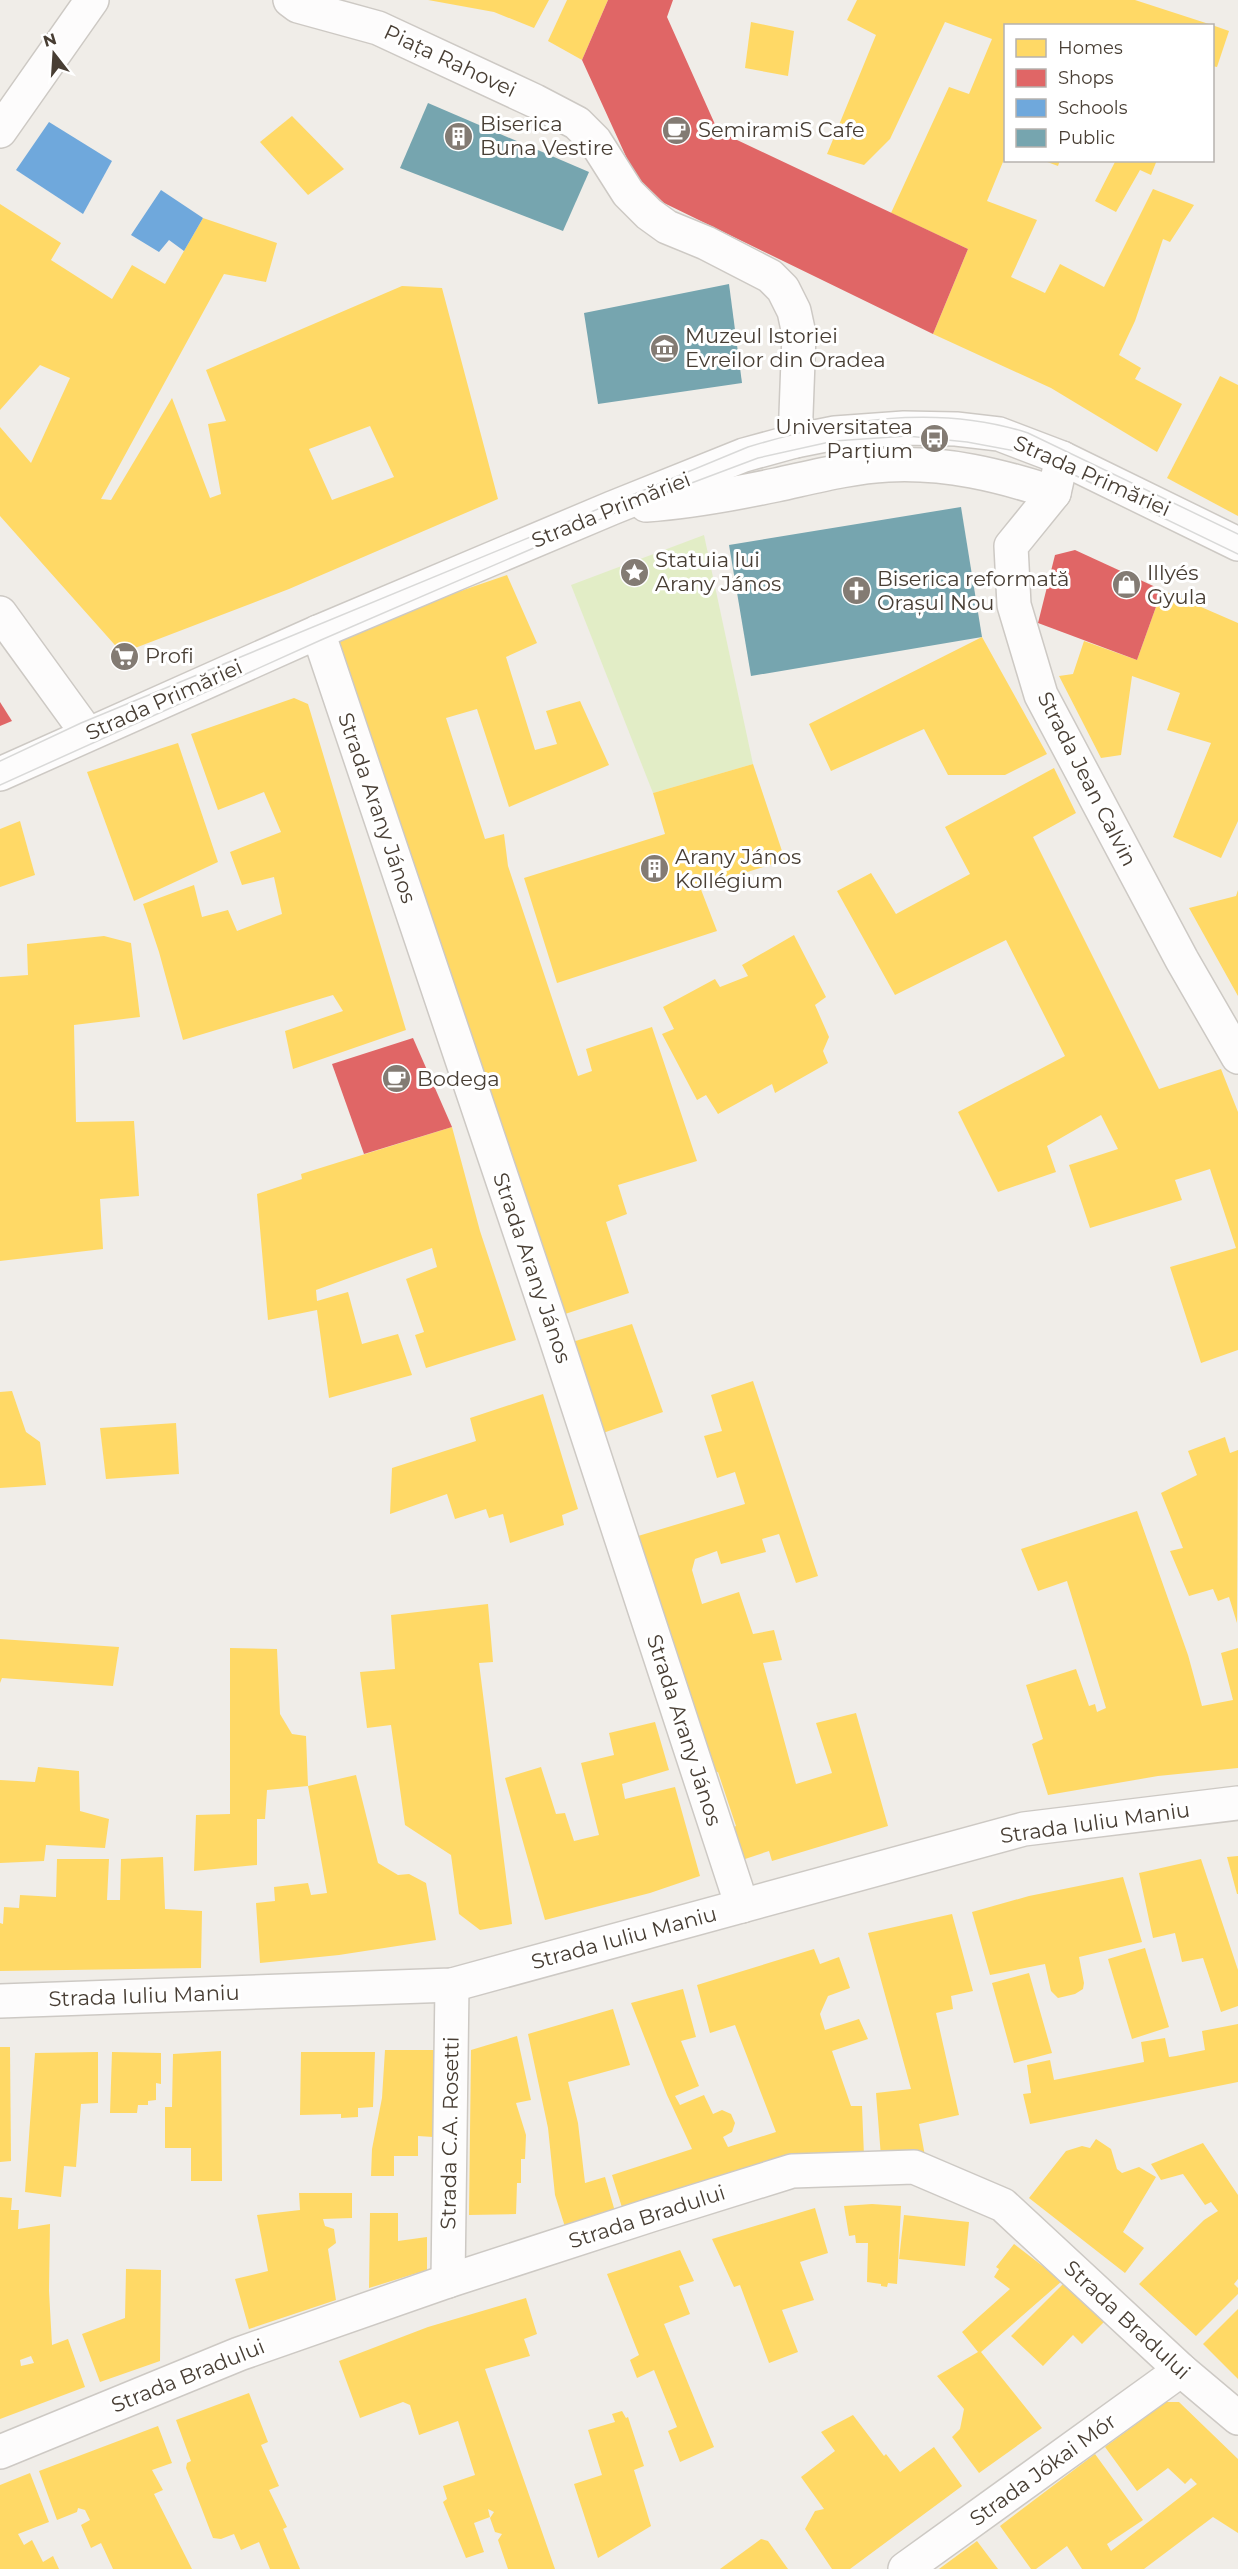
<svg xmlns="http://www.w3.org/2000/svg" width="1238" height="2569" font-family="Montserrat,sans-serif">
  <style>
    .green { fill: #e2edc6 }
    .homes { fill: #ffd966; fill-rule: evenodd }
    .shops { fill: #e06666 }
    .schools { fill: #6fa8dc }
    .public { fill: #76a5af }
    .lines { fill: none; stroke-linecap: round; stroke-linejoin: round }
    .minor-casing { stroke: #cdc9c4; stroke-width: 36 }
    .minor { stroke: #fdfcfc; stroke-width: 33 }
    .tram { stroke: #d9d9d8; stroke-width: 1.5 }
    .labels { text-anchor: middle; stroke-width: 6; stroke-linejoin: round; paint-order: stroke }
    .street-label { font-size: 21px; fill: #483e34; stroke: #fff }
    .poi-label { font-size: 21px; fill: #483e34; stroke: #fff; text-anchor: start }
  </style>
  <rect width="100%" height="100%" fill="#f0ede8"/>
  <path class="green" d="M704,535l49,229 -100,29 -82,-208z"/>
  <g class="homes">
    <path d="M428,0h121l-15,28 -40,-16z"/>
    <path d="M567,0h41l-26,60 -34,-19z"/>
    <path d="M857,0h278l77,25 -207,1v131l-18,44 50,19 -26,57 34,16 15,-29 44,23 49,-98 41,16 -24,37 -7,-3 -28,82 -16,34 22,13 -6,11 47,25 -25,48 -106,-64 -118,-54 35,-85 -77,-36 58,-126 20,7 23,-55 -47,-17 -55,117 -26,26 -37,-11 49,-119 -29,-15z"/>
    <path d="M751,22l43,9 -6,45 -43,-8z"/>
    <path d="M1212,25l17,6 -12,36 -5,-1z"/>
    <path d="M292,116l52,53 -36,26 -48,-53z"/>
    <path d="M1042,160h18l-2,6z"/>
    <path d="M1116,160h41l-6,15 -11,-5 -24,42 -21,-11z"/>
    <path d="M0,204l61,39 -10,17 61,39 20,-34 33,19 38,-66 74,25 -11,39 -42,-8 -123,225 10,1 61,-102 38,100 11,-4 -13,-70 18,-3 -20,-51 196,-84 40,2 56,211 -209,90 -167,64 -122,-137v-89l31,36 39,-85 -30,-13 -40,45zM370,426l24,51 -62,23 -23,-51z"/>
    <path d="M1220,376l18,9v131l-71,-38z"/>
    <path d="M507,575l30,68 -31,14 29,93 22,-6 -11,-33 34,-10 29,64 -100,42 -32,-98 -31,9 39,121 19,-5 4,32 70,210 14,-5 -6,-22 66,-22 45,134 -79,24 9,29 -21,8 23,71 -67,22 -227,-672 108,-46z"/>
    <path d="M1162,590l76,33v198l-17,37 -48,-21 38,-94 -44,-13 13,-37 -48,-17 -11,79 -20,3 -42,-82 14,-2 11,-33 53,19z"/>
    <path d="M982,637l65,117 -42,21h-57l-24,-46 -93,42 -22,-47z"/>
    <path d="M294,698l14,6 98,326 -113,39 -8,-38 58,-20 -10,-16 -150,45 -24,-88 -16,-48 51,-19 8,32 26,-7 9,21 45,-17 -8,-37 -32,8 -12,-33 51,-20 -17,-40 -46,18 -27,-76z"/>
    <path d="M178,743l40,119 -84,39 -47,-129z"/>
    <path d="M753,764l32,96 -85,27 17,44 -160,52 -33,-105 141,-44 -12,-41z"/>
    <path d="M1054,768l22,45 -43,24 126,252 62,-20 17,43v238l-37,13 -31,-96 66,-19 -26,-79 -35,11 7,20 -92,28 -21,-63 49,-16 -17,-34 -54,31 9,26 -58,20 -40,-80 107,-56 -59,-116 -111,55 -58,-104 34,-18 25,41 74,-40 -25,-47z"/>
    <path d="M20,821l15,54 -35,12v-58z"/>
    <path d="M1238,890v106l-49,-88 47,-12z"/>
    <path d="M794,935l32,62 -11,8 14,32 -6,14 5,12 -53,30 -3,-9 -54,30 -12,-19 -9,5 -35,-66 12,-5 -11,-22 52,-28 5,8 28,-11 -6,-11z"/>
    <path d="M104,936l27,7 9,74 -66,8 2,97 58,-1 5,75 -39,3 3,50 -103,12v-284l28,-2 -1,-31z"/>
    <path d="M452,1127l28,104 36,109 -90,28 -11,-33 9,-3 -18,-53 31,-12 -5,-19 -116,42 1,11 31,-9 14,52 36,-10 14,41 -83,23 -12,-88 -49,10 -11,-126 45,-15 -1,-5z"/>
    <path d="M632,1324l31,88 -60,21 -31,-91z"/>
    <path d="M753,1381l65,195 -22,7 -17,-49 -17,5 4,13 -45,12 -4,-13 -22,8 -3,11 10,34 37,-12 14,42 21,-4 8,30 -19,3 33,121 36,-11 -16,-50 40,-10 32,113 -116,35 -3,-10 -27,9 -10,-32 4,-2 -18,-54 -3,1 -35,-98 4,-2 -46,-137 107,-32 -10,-32 -18,6 -13,-42 18,-5 -11,-36z"/>
    <path d="M12,1391l14,41 14,10 6,43 -46,3v-96z"/>
    <path d="M543,1394l35,115 -16,6 2,10 -54,18 -7,-29 -14,4 -3,-9 -31,10 -8,-25 -57,20 2,-46 84,-27 -6,-23z"/>
    <path d="M176,1423l3,51 -73,5 -6,-51z"/>
    <path d="M1225,1437l5,16 8,-3 -1,173 -8,-26 -11,4 -5,-12 -24,7 -19,-45 13,-3 -22,-55 36,-18 -9,-24z"/>
    <path d="M1137,1511l51,144 14,51 31,-6 -12,-47 17,-5v120l-80,8 -110,19 -16,-51 11,-5 -17,-54 50,-16 13,37 6,-2 2,8 9,-4 -39,-127 -29,10 -17,-42z"/>
    <path d="M488,1604l5,58 -14,1 33,261 -32,6 -21,-16 -8,-59 -46,-30 -14,-100 -24,3 -7,-56 35,-3 -4,-54z"/>
    <path d="M0,1639l119,8 -6,39 -111,-8 -2,5z"/>
    <path d="M230,1648l47,1 3,65 12,20 14,2 2,50 -41,4 -2,29h-8v46l-63,6 2,-56 34,-1z"/>
    <path d="M655,1722l14,48 -47,14 3,15 50,-12 25,89 -50,17 -105,27 -40,-142 36,-11 15,47 9,-1 9,28 25,-6 -18,-72 33,-8 -5,-22z"/>
    <path d="M38,1767l41,4 1,40 29,8 -4,29 -59,-3 -2,16 -44,2v-83l35,2z"/>
    <path d="M356,1775l22,88 20,12 11,-1 17,9 10,57 -97,15 -79,8 -4,-60 19,-2 -1,-14 34,-4 3,12 16,-2 -19,-107z"/>
    <path d="M1238,1856v38h-1l-10,-37z"/>
    <path d="M163,1857l2,52 37,2 -1,57 -201,3v-48l3,1 1,-17 15,1 1,-13 36,2 1,-38h52l-2,41h13l1,-41z"/>
    <path d="M1201,1859l37,111v36l-17,6 -18,-54 -21,4 -7,-29 -22,5 -14,-65z"/>
    <path d="M1123,1877l19,65 -63,15 5,26 -1,6 -8,5 -17,4 -7,-7 -6,-27 -55,11 -18,-63 57,-16z"/>
    <path d="M952,1914l21,77 -22,5 2,13 -17,4 23,102 -40,9 7,37 -45,-4 -5,-64 35,-4 -43,-156z"/>
    <path d="M1145,1948l24,79 -37,12 -24,-80z"/>
    <path d="M814,1949l6,15 19,-7 11,31 -22,8 -8,18 5,16 34,-11 9,20 -36,12 19,55h11l2,50 -45,-3 -195,61 -12,-39 80,-26 -25,-54 -36,-92 52,-14 13,48 -15,4 18,45 -24,10 5,9 24,-10 9,19 9,-4 9,4 4,9 -3,9 -9,5 5,10 48,-15 -41,-107 -25,8 -13,-48z"/>
    <path d="M1029,1973l23,80 -38,10 -22,-80z"/>
    <path d="M613,2009l17,56 -62,17 10,41 7,60 20,-6 11,38 -50,15 -11,-35 -7,-67 -20,-94z"/>
    <path d="M1238,2024v58l-208,42 -7,-30 8,-1 -4,-28 23,-5 4,20 90,-18 -3,-20 24,-4 4,19 7,-1 29,-6 -3,-19z"/>
    <path d="M517,2036l14,64 -15,3 10,32 -1,24h-4v24h-4l-1,31 -47,1 2,-165z"/>
    <path d="M0,2047h10l1,114 -11,1z"/>
    <path d="M385,2050h51l-3,87 -15,-1v20h-24v20h-23l1,-27 10,-51z"/>
    <path d="M221,2051l1,130h-31v-33h-26v-41h7l1,-53z"/>
    <path d="M98,2052v51l-17,1 -5,63 -12,-1 -3,31 -36,-5 10,-139z"/>
    <path d="M112,2052l49,1v31l-5,-1v17l-8,1v4h-10l-1,8h-27z"/>
    <path d="M301,2052h74l-2,55 -15,1v9l-17,1v-4l-41,1z"/>
    <path d="M1096,2139l15,10 6,20 5,4 17,-6 17,10 -33,55 21,16 -19,25 -96,-75 37,-47 16,-5 8,2z"/>
    <path d="M1203,2143l35,52v84l-4,5 4,4v6l-42,42 -57,-52 65,-64 14,-9 -7,-9 -6,3 -22,-31 -22,6 -10,-16z"/>
    <path d="M299,2193h53v25l-29,1 2,7 9,3 2,14 -8,6 8,51 -87,29 -14,-50 33,-8 -11,-56 43,-5z"/>
    <path d="M0,2197l12,1 -1,12h8l-1,19 32,-5 -1,67 3,54 16,-6 17,48 -85,32zM31,2356l3,7 -13,3 -1,-6z"/>
    <path d="M872,2204l29,2 -4,78 -9,-1 -1,4 -6,-1v-2l-14,-2 1,-39h-12l-1,-8 -6,1 -5,-30z"/>
    <path d="M815,2208l13,45 -28,9 14,38 -32,10 16,42 -29,11 -29,-78 -6,2 -22,-48z"/>
    <path d="M370,2213h28v28l29,-4v33l-58,18z"/>
    <path d="M904,2215l65,7 -4,44 -66,-7z"/>
    <path d="M1014,2244l48,37 -81,71 61,76 -63,45 -27,-36 8,-8 4,-20 -27,-33 41,-24 -16,-20 48,-43 -16,-12 5,-8 -3,-2z"/>
    <path d="M680,2250l14,31 -15,5 11,28 -26,10 50,123 -34,15 -12,-31 9,-4 -23,-57 -17,8 -7,-18 9,-5 -32,-81z"/>
    <path d="M126,2269l35,1 -1,91 -60,21 -18,-48 43,-16z"/>
    <path d="M1064,2283l41,38 -23,23 -9,-9 -30,31 -32,-30z"/>
    <path d="M526,2298l11,36 -13,5 6,17 -45,13 70,200h-47l-10,-29 4,-6 -7,-2 -5,-14 4,-6 -6,-3 2,8 -16,6 10,29 -18,6 -23,-56 4,-3 -4,-13 32,-11 -17,-54 -39,14 -9,-30 -7,-3 -43,16 -21,-57 89,-34z"/>
    <path d="M1238,2309v70l-35,-35z"/>
    <path d="M249,2393l19,49 -7,3 18,41 -10,4 18,37 -4,2 17,40h-30l-11,-27 -18,8 -7,-16 -13,5 -8,-1 -27,-70 1,-5 4,-2 -15,-41z"/>
    <path d="M1166,2402h13l59,57v74l-25,-16 -69,52h-62l-15,-23 -31,23h-5l-31,-43 95,-72 48,66 -36,24 4,7 86,-67 -6,-6 -6,6 -17,-16 -31,23 -32,-44z"/>
    <path d="M622,2411l4,7 2,-1 16,49 -10,4 17,56 -53,32 -24,-74 28,-9 -14,-45 27,-8 -3,-8z"/>
    <path d="M853,2415l31,41 2,-2 14,18 34,-25 28,39 -112,83h-18l-27,-40 10,-18 9,-2 -23,-32 34,-26 -14,-19z"/>
    <path d="M158,2426l14,37 -20,7 11,20 -9,4 38,75h-79l-12,-26 -10,5 -10,-23 9,-5 -5,-10 -7,-2 -1,4 -20,8 -18,-49z"/>
    <path d="M30,2473l19,49 -31,12 6,11 8,-5 11,22 10,-6 6,13h-59v-84z"/>
    <path d="M761,2539l7,2 20,28h-68z"/>
    <path d="M977,2541l21,28h-59z"/>
  </g>
  <g class="shops">
    <path d="M608,0h65l-6,17 51,114 250,118 -35,85 -269,-131 -30,-29 -52,-114z"/>
    <path d="M1075,550l87,40 -25,70 -99,-37 17,-68z"/>
    <path d="M0,702l12,19 -12,5z"/>
    <path d="M413,1038l39,89 -88,27 -32,-90z"/>
  </g>
  <g class="schools">
    <path d="M49,122l63,39 -29,53 -67,-44z"/>
    <path d="M161,190l42,28 -19,33 -15,-11 -10,12 -28,-17z"/>
  </g>
  <g class="public">
    <path d="M428,103l161,69 -26,59 -163,-63z"/>
    <path d="M729,284l13,99 -144,21 -14,-91z"/>
    <path d="M961,507l21,130 -231,39 -22,-131z"/>
  </g>
  <g class="lines">
    <defs>
      <g id="minor">
        <path d="M290,0l8,6 80,22 157,73 42,22 18,18 33,52 21,21 18,13 39,16 64,33 13,13 11,22 5,23 -4,107"/>
        <path d="M0,131l92,-131"/>
        <path d="M1062,458l-8,35 -43,53 3,59 27,90 141,265 56,97"/>
        <path d="M646,505c44,-3 87,-11 130,-20 37,-8 74,-18 112,-20 58,-3 111,10 166,28"/>
        <path d="M0,613l87,120"/>
        <path d="M318,632l237,704 187,570"/>
        <path d="M0,774l318,-142 294,-124 132,-53 51,-14 40,-8 69,-5 52,1 43,5 63,24 176,86"/>
        <path d="M0,2001l452,-16 572,-156 214,-26"/>
        <path d="M448,2281l4,-296"/>
        <path d="M0,2452l239,-98 209,-73 203,-66 141,-44 122,-4 89,38 178,165 57,48"/>
        <path d="M905,2569l276,-199"/>
      </g>
    </defs>
    <use href="#minor" class="minor-casing"/>
    <use href="#minor" class="minor"/>
    <g class="tram">
      <path d="M0,761l81,-38 667,-276c89,-27 189,-44 280,-14l210,101"/>
      <path d="M0,785l321,-145 312,-135 125,-47 76,-17 73,-5 60,6 54,10 39,16 178,86"/>
    </g>
  </g>
  <defs>
    <symbol id="cafe-disc" viewBox="-11 -11 22 22"><circle r="9.5" fill="#837b73" stroke="#fff"/><path d="M-5.5-4.5H6V0H3Q3 3.5 0 3.5H-2.5Q-5.5 3.5-5.5 0ZM3-3.2v2h1.7v-2ZM-6 4.5H4V6H-6Z" fill="#fff"/></symbol>
    <symbol id="building-disc" viewBox="-11 -11 22 22"><circle r="9.5" fill="#837b73" stroke="#fff"/><path d="M-4-6H4V6H1V3H-1V6H-4ZM-2.5-4.3h1.7v1.8h-1.7ZM.8-4.3h1.7v1.8H.8ZM-2.5-1h1.7V.8h-1.7ZM.8-1h1.7V.8H.8Z" fill="#fff"/></symbol>
    <symbol id="museum-disc" viewBox="-11 -11 22 22"><circle r="9.5" fill="#837b73" stroke="#fff"/><path d="M0-6L6-3V-2H-6V-3ZM-5-1h2V3h-2ZM-1-1h2V3h-2ZM3-1h2V3H3ZM-6 4H6V6H-6Z" fill="#fff"/></symbol>
    <symbol id="bus-disc" viewBox="-11 -11 22 22"><circle r="9.5" fill="#837b73" stroke="#fff"/><path d="M-5-6H5V4H4V6H2V4H-2V6H-4V4H-5ZM-3.5-4V0h7V-4ZM-3.5 1.2v1.5H-2V1.2ZM2 1.2v1.5H3.5V1.2Z" fill="#fff"/></symbol>
    <symbol id="sight-disc" viewBox="-11 -11 22 22"><circle r="9.5" fill="#837b73" stroke="#fff"/><path d="M0-6L1.8-2.2L6-1.7L2.9 1.2L3.7 5.4L0 3.3L-3.7 5.4L-2.9 1.2L-6-1.7L-1.8-2.2Z" fill="#fff"/></symbol>
    <symbol id="shop-disc" viewBox="-11 -11 22 22"><circle r="9.5" fill="#837b73" stroke="#fff"/><path d="M-5-2.5h2.3a2.7 3.5 0 0 1 5.4 0H5L5.5 6h-11ZM-1.5-2.5h3a1.5 2.3 0 0 0-3 0Z" fill="#fff"/></symbol>
    <symbol id="church-disc" viewBox="-11 -11 22 22"><circle r="9.5" fill="#837b73" stroke="#fff"/><path d="M-1.2-6h2.4v3.5h3.3v2.4h-3.3V6h-2.4V-.1h-3.3v-2.4h3.3Z" fill="#fff"/></symbol>
    <symbol id="supermarket-disc" viewBox="-11 -11 22 22"><circle r="9.5" fill="#837b73" stroke="#fff"/><path d="M-6-5.5h2.5l.6 2H6L4.5 2H-2.5L-4.4-4H-6ZM-1.5 3.2a1.3 1.3 0 1 0 .1 0ZM3 3.2a1.3 1.3 0 1 0 .1 0Z" fill="#fff"/></symbol>
  </defs>
  <g fill-rule="evenodd">
    <use href="#cafe-disc" x="660" y="114" width="33" height="33"/>
    <use href="#building-disc" x="442" y="120" width="33" height="33"/>
    <use href="#museum-disc" x="648" y="332" width="33" height="33"/>
    <use href="#bus-disc" x="918" y="422" width="33" height="33"/>
    <use href="#sight-disc" x="618" y="556" width="33" height="33"/>
    <use href="#shop-disc" x="1110" y="568" width="33" height="33"/>
    <use href="#church-disc" x="840" y="574" width="33" height="33"/>
    <use href="#supermarket-disc" x="108" y="640" width="33" height="33"/>
    <use href="#building-disc" x="638" y="852" width="33" height="33"/>
    <use href="#cafe-disc" x="380" y="1062" width="33" height="33"/>
  </g>
  <g class="labels">
    <g class="street-label">
      <text transform="translate(450 61) rotate(25)" y="7">Piața Rahovei</text>
      <text transform="translate(1092 476) rotate(24)" y="7">Strada Primăriei</text>
      <text transform="translate(611 510) rotate(-22)" y="7">Strada Primăriei</text>
      <text transform="translate(164 700) rotate(-24)" y="7">Strada Primăriei</text>
      <text transform="translate(1087 779) rotate(63)" y="7">Strada Jean Calvin</text>
      <text transform="translate(377 808) rotate(71)" y="7">Strada Arany János</text>
      <text transform="translate(532 1268) rotate(71)" y="7">Strada Arany János</text>
      <text transform="translate(684 1730) rotate(72)" y="7">Strada Arany János</text>
      <text transform="translate(1095 1823) rotate(-8)" y="7">Strada Iuliu Maniu</text>
      <text transform="translate(624 1938) rotate(-15)" y="7">Strada Iuliu Maniu</text>
      <text transform="translate(144 1996) rotate(-2)" y="7">Strada Iuliu Maniu</text>
      <text transform="translate(450 2133) rotate(-89)" y="7">Strada C.A. Rosetti</text>
      <text transform="translate(647 2217) rotate(-18)" y="7">Strada Bradului</text>
      <text transform="translate(1127 2320) rotate(43)" y="7">Strada Bradului</text>
      <text transform="translate(188 2376) rotate(-22)" y="7">Strada Bradului</text>
      <text transform="translate(1043 2470) rotate(-36)" y="7">Strada Jókai Mór</text>
    </g>
    <g class="poi-label">
      <text x="480" y="131">Biserica<tspan x="480" dy="24">Buna Vestire</tspan></text>
      <text x="698" y="137">SemiramiS Cafe</text>
      <text x="685" y="343">Muzeul Istoriei<tspan x="685" dy="24">Evreilor din Oradea</tspan></text>
      <text x="913" y="434" text-anchor="end">Universitatea<tspan x="913" dy="24">Parțium</tspan></text>
      <text x="655" y="567">Statuia lui<tspan x="655" dy="24">Arany János</tspan></text>
      <text x="1147" y="580">Illyés<tspan x="1147" dy="24">Gyula</tspan></text>
      <text x="877" y="586">Biserica reformată<tspan x="877" dy="24">Orașul Nou</tspan></text>
      <text x="145" y="663">Profi</text>
      <text x="675" y="864">Arany János<tspan x="675" dy="24">Kollégium</tspan></text>
      <text x="417" y="1086">Bodega</text>
    </g>
  </g>
  <rect x="1004" y="24" width="210" height="138" fill="#ffffff" stroke="#b6b2ae" stroke-width="1.5"/>
  <rect x="1016" y="39" width="30" height="18" fill="#ffd966" stroke="#b6b2ae" stroke-width="1.5"/>
  <text x="1058" y="54" font-size="18" fill="#483e34">Homes</text>
  <rect x="1016" y="69" width="30" height="18" fill="#e06666" stroke="#b6b2ae" stroke-width="1.5"/>
  <text x="1058" y="84" font-size="18" fill="#483e34">Shops</text>
  <rect x="1016" y="99" width="30" height="18" fill="#6fa8dc" stroke="#b6b2ae" stroke-width="1.5"/>
  <text x="1058" y="114" font-size="18" fill="#483e34">Schools</text>
  <rect x="1016" y="129" width="30" height="18" fill="#76a5af" stroke="#b6b2ae" stroke-width="1.5"/>
  <text x="1058" y="144" font-size="18" fill="#483e34">Public</text>
  <g transform="translate(54 54) rotate(343)" stroke="#ffffff" stroke-width="4.5" paint-order="stroke">
  <path d="M0-4.5L10 22L0 15L-10 22Z" fill="#483e34"/>
  <text y="-9" font-size="16" font-weight="bold" text-anchor="middle" fill="#483e34">N</text>
  </g>
</svg>
